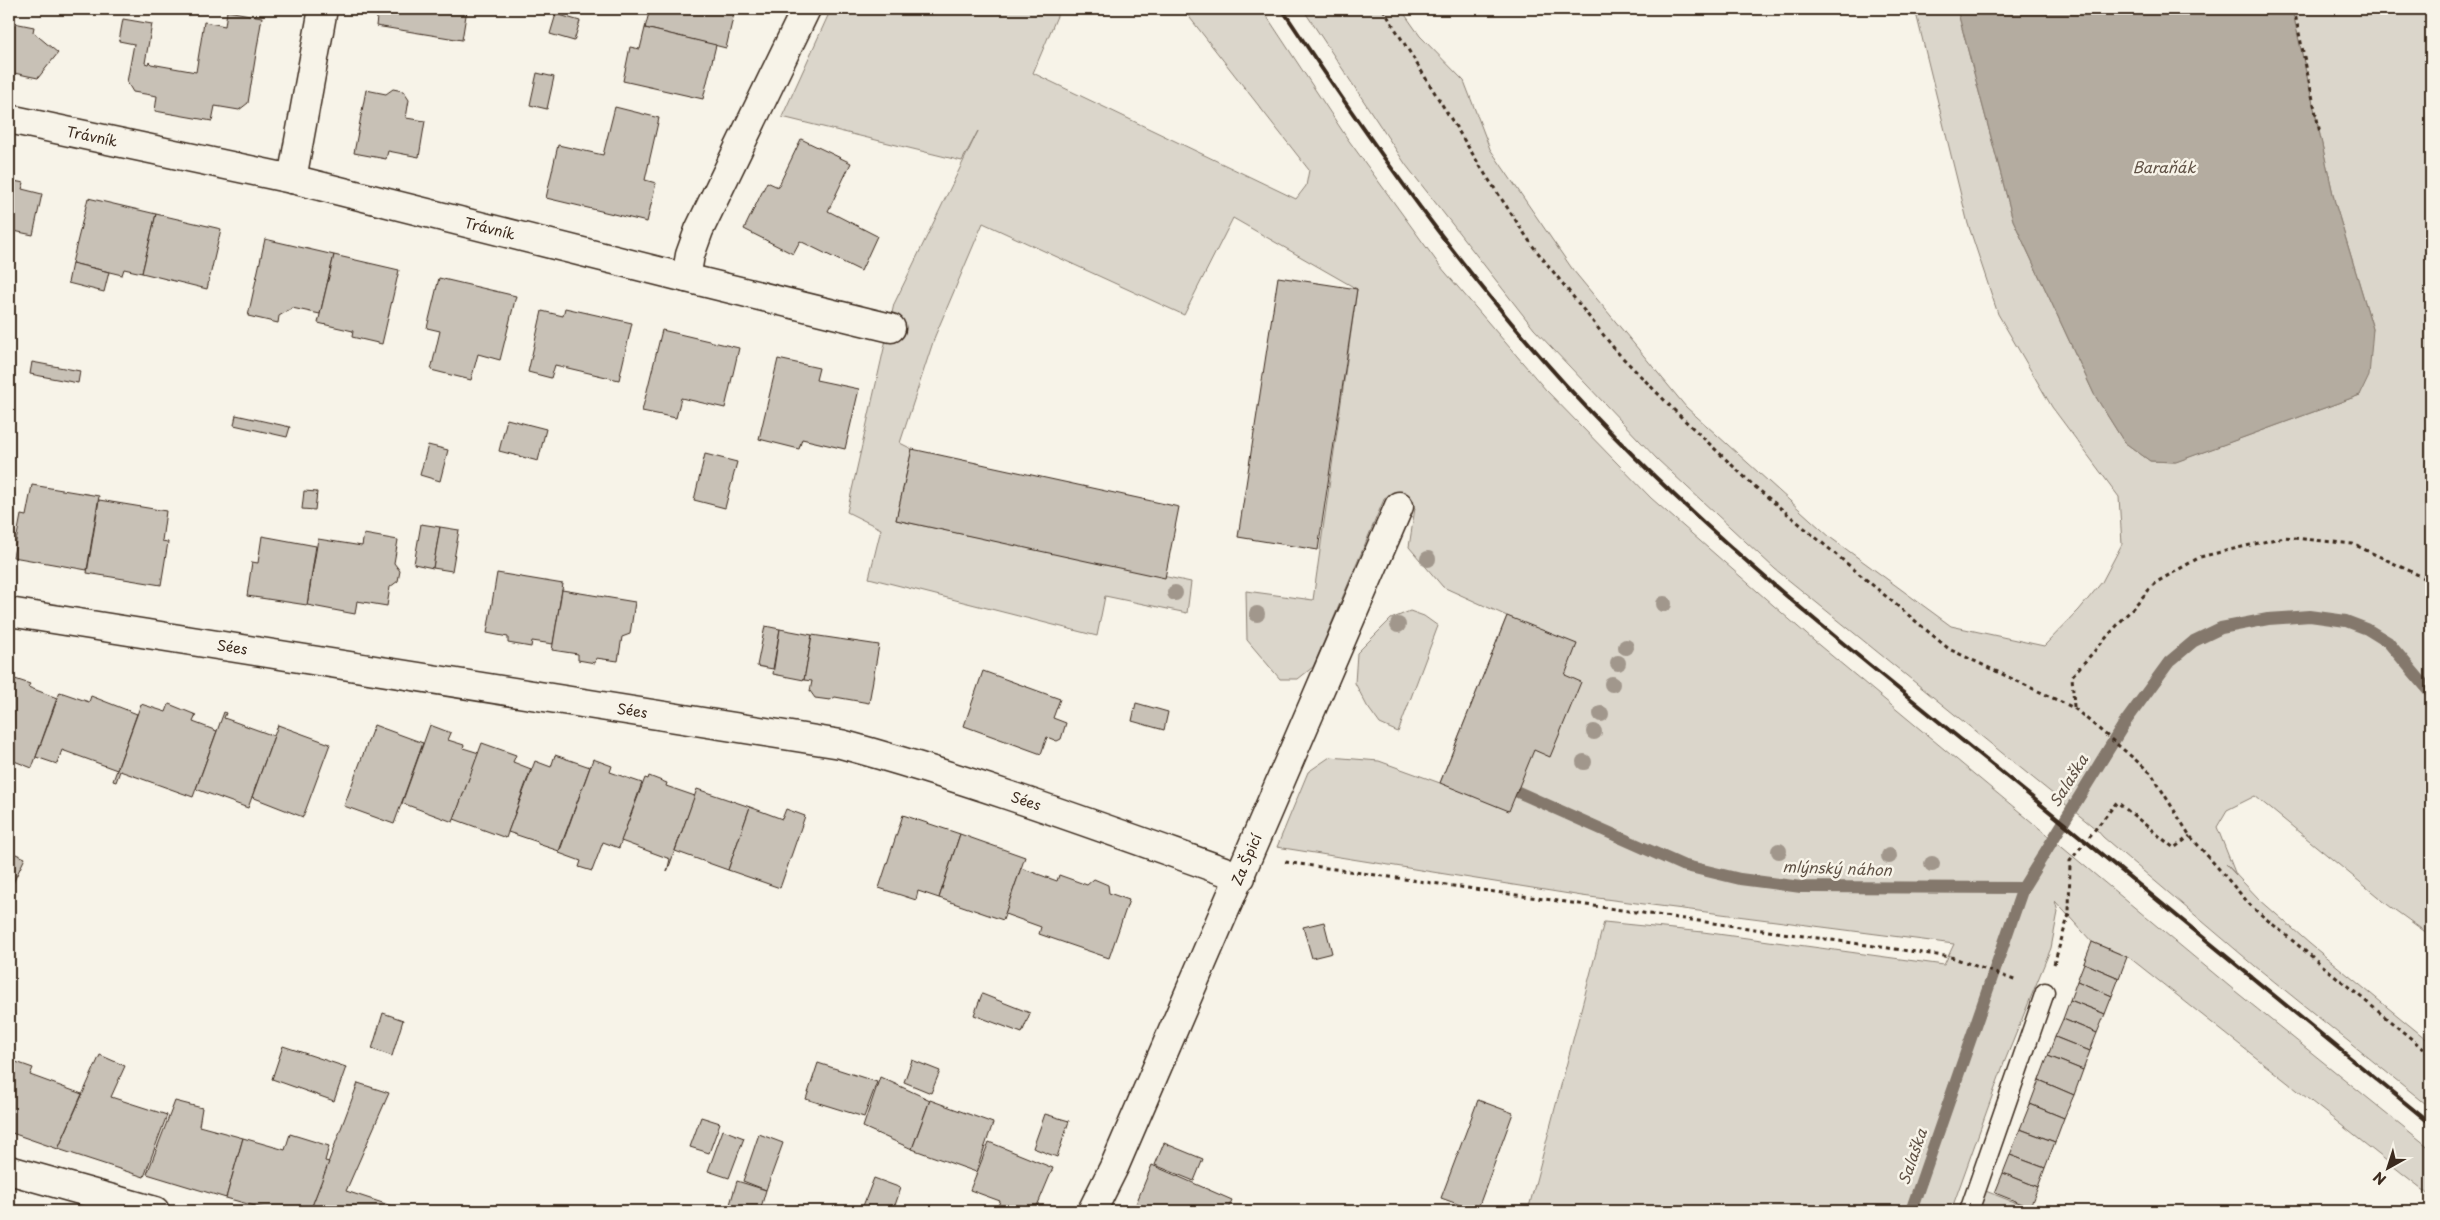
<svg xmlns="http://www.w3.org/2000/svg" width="2440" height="1220" font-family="'Playpen Sans',sans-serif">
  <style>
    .green { fill: #dbd6cb; stroke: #8b8074 }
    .water { fill: #b4aca0; stroke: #84786c }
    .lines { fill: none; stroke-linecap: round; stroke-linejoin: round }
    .stream { stroke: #84786c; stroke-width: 12 }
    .building { fill: #c8c1b6; stroke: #3b2a1e }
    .lane-casing { stroke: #3b2a1e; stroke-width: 21 }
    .street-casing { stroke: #3b2a1e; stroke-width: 31 }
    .path { stroke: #3b2a1e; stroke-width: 3; stroke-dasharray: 4 4; stroke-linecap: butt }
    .lane { stroke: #f7f3e8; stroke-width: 18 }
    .street { stroke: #f7f3e8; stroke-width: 28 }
    .rail { stroke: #3b2a1e; stroke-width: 4 }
    .tree { fill: #a1978c }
    .labels { text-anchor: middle; stroke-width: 5; stroke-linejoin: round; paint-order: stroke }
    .street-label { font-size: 14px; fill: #3b2a1e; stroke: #f7f3e8 }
    .water-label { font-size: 15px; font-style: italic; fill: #5f5145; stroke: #f7f3e8 }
  </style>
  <rect width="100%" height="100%" fill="#f7f3e8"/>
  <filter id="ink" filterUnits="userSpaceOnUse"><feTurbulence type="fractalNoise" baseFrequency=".02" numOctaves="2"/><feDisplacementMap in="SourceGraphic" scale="10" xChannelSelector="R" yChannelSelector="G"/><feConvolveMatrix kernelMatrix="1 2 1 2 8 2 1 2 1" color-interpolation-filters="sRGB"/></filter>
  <g filter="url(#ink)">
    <g class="green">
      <path d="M831,9h229l-27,64 263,126 10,-13 3,-16 -126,-161h79l85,129 93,128 106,124 105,108 163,143 421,350 196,158v47l-301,-238 -38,-16 -37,-41 3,11 -7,36 -47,115 -53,148h-423l76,-289 99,10 241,33 10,-21 -372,-48 -305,-49 31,-75 22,-15 49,4 61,22 67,-167 -64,-29 -34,-40 6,-39 -30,-11 -72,170 -15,12h-18l-33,-39 -1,-49 67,9 44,-311 -124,-71 -49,97 -201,-92 -48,113 -35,107 12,6 -16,71 295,62 -4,31 -82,-17 -8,40 -228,-58 12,-49 -34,-17 47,-208 84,-173 -16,30 -180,-44z"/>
      <path d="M1303,9h98l19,27 44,45 26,68 83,121 113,137 145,131 120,88 93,20 35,-36 23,-28 20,-38 -3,-47 -67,-90 -54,-93 -30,-90 -53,-215h42l56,211 81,174 30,48 26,19 25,1 185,-67 13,-66 -38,-126 -43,-194h139v927l-43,-31 -133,-109 -28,14 -10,17 19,48 -10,-11 33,35 51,45 121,99v65l-176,-142 -152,-129 -7,-8 -321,-260 -118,-110 -123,-130 -128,-164z"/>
      <path d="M1410,611l14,5 14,10 -40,106 -18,-8 -13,-18 -12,-23 2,-30 34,-34z"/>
      <path d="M1983,1190l51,20 -59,1z"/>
    </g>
    <path class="water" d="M1957,9h335l43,194 38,126 -4,47 -9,19 -184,67 -26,-1 -26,-19 -30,-48 -81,-174z"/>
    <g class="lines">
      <g class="stream">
        <path d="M1518,792l164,73 58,14 61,8 222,1"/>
        <path d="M1911,1211l112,-323 103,-167 43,-59 25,-21 27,-13 47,-9 42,-3 36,5 21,8 21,13 43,51"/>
      </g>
    </g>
    <g class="building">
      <path d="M378,9h89l-5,31 -86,-14z"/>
      <path d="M650,9h85l-9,39 -81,-20z"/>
      <path d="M227,11l35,6 -14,86 -9,7 -24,-4 -3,15 -57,-10 2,-15 -24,-4 -6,-10 7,-38 -15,-3 4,-22 29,5 -7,39 3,1 1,-2 2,2 45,8 8,-50 21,4z"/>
      <path d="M556,14l24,7 -6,20 -24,-7z"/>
      <path d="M9,22l25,5 -1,5 25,21 -20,25 -29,-6z"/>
      <path d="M645,28l71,17 -13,54 -80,-18 7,-34 10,2z"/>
      <path d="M537,73l17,4 -7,32 -17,-4z"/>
      <path d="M393,89l10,2 6,9 -3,18 19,3 -6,36 -31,-6 -2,8 -32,-6 12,-63 20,4z"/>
      <path d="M615,107l44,11 -14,62 11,3 -9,39 -101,-24 12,-53 45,10z"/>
      <path d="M801,139l50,24 -23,48 49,25 -16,35 -61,-30 -7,13 -49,-25 23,-47 11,5z"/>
      <path d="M9,180l15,3 -2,6 20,5 -9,41 -24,-5z"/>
      <path d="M88,198l68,16 -14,59 -18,-4 -2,6 -50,-12z"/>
      <path d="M156,214l65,15 -14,60 -65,-16z"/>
      <path d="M265,239l69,16 -14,59 -28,-6 -13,8 -1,7 -30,-7z"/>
      <path d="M334,255l65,15 -17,74 -30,-7 1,-6 -35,-8z"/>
      <path d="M72,263l37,9 -5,20 -36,-9z"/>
      <path d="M1278,277l79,12 -39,261 -80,-13z"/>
      <path d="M439,278l77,18 -16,64 -22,-6 -7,26 -40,-10 9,-39 -13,-3z"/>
      <path d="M565,308l67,15 -13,57 -64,-15 -4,13 -23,-6 14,-61 21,5z"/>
      <path d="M662,330l77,18 -14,60 -44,-10 -5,20 -34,-7z"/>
      <path d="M778,359l41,9 -3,12 43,9 -14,60 -43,-10 -3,10 -40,-10z"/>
      <path d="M32,362l48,9 -2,12 -48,-9z"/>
      <path d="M236,415l54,12 -3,10 -53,-12z"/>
      <path d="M507,419l39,10 -8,32 -39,-10z"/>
      <path d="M428,445l20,5 -8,31 -20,-6z"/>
      <path d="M912,449l267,58 -14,71 -269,-58z"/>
      <path d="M705,454l32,8 -12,46 -31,-8z"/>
      <path d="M32,485l67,11 -12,74 -74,-13 8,-42 5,1z"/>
      <path d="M304,491l13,1 -2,18 -13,-1z"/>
      <path d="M99,500l67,11 -4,30 6,1 -7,43 -74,-12z"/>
      <path d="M421,524l19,3 -7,41 -19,-4z"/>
      <path d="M440,527l19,3 -7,41 -19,-3z"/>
      <path d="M364,534l34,6 -4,23 6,8 -2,10 -8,6 -3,19 -30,-5 -2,13 -48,-9 11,-66 44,7z"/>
      <path d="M262,536l54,10 -9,59 -60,-9 5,-34 6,1z"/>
      <path d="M497,573l66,11 -10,60 -21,-3 -1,6 -23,-4v-6l-21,-4z"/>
      <path d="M562,590l73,12 -5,32 -8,3 -4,24 -22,-3 -1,5 -17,-3v-6l-26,-4z"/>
      <path d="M1507,616l70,28 -12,31 16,7 -31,75 -16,-7 -25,61 -69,-28z"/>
      <path d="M765,626l15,3 -7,40 -16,-3z"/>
      <path d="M780,629l32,6 -8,45 -31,-6z"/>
      <path d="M812,635l67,10 -10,58 -34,-6 -5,3 -15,-2 -5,-7 2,-10 -8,-1z"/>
      <path d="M983,671l77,28 -7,19 13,5 -5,16 -4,2 -10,-4 -6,17 -77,-28z"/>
      <path d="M12,678l18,6 -2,3 29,11 -25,70 -23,-9v-73z"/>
      <path d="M60,692l29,10 2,-6 46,18 -20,56 -55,-20 -5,14 -21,-7z"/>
      <path d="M1136,703l32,9 -4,18 -32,-9z"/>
      <path d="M141,704l25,8 3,-8 27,11 -3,7 24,9 -24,66 -73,-26 -4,11 -3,-1z"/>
      <path d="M224,712l2,1 -2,5 50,18 -26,72 -52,-19z"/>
      <path d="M278,725l52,19 -27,73 -51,-20z"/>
      <path d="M374,725l49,18 -29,81 -50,-18z"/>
      <path d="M430,725l21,8 -3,7 16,5 -1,3 16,5 -26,69 -51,-19z"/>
      <path d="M482,743l34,12 -3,7 18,7 -25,69 -52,-19z"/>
      <path d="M555,755l35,12 -31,84 -21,-7v-2l-30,-10 27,-71 16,6z"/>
      <path d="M593,759l19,7 -2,6 32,11 -23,65 -16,-6 -11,29 -13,-4 2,-6 -22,-8z"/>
      <path d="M649,776l18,7 -1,3 29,10 -28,76 3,-13 -49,-18 24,-63 3,1z"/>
      <path d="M697,789l53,18 -22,63 -53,-19z"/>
      <path d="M750,807l32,12 4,-10 19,7 -25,72 -52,-18z"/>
      <path d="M903,815l57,19 -21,64 -21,-7 -2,9 -37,-12z"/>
      <path d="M960,834l65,23 -22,63 -64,-22z"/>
      <path d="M9,851l16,7 -12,25 -4,-2z"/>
      <path d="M1021,868l36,13 2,-6 28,10 7,-6 14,6 1,8 20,7 -20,58 -70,-24 2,-7 -36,-13z"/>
      <path d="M1324,922l8,31 -20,5 -9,-31z"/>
      <path d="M2092,942l35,15 -8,21 -35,-15z"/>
      <path d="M2084,963l35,15 -7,18 -35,-15z"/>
      <path d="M2077,981l35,15 -7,18 -35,-14z"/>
      <path d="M982,994l48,19 -8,20 -48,-18z"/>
      <path d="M2070,1000l35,14 -8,19 -34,-14z"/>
      <path d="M383,1013l20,7 -11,36 -20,-7z"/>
      <path d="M2063,1019l34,14 -7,18 -35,-14z"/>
      <path d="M2055,1037l35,14 -7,19 -35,-14z"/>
      <path d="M283,1046l63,21 -12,34 -62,-22z"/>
      <path d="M100,1055l25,11 -14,31 56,18 -23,62 -86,-28z"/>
      <path d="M2048,1056l35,14 -9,25 -35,-15z"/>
      <path d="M912,1060l28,11 -9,22 -27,-11z"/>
      <path d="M13,1061l20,7 -3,7 52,19 -24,55 -49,-17v-59z"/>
      <path d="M818,1063l59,19 -13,35 -58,-18z"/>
      <path d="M880,1077l50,23 -18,49 -49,-22z"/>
      <path d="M2039,1080l35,15 -10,23 -34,-14z"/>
      <path d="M358,1083l31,10 -43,98 61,20h-97z"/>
      <path d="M930,1100l63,23 -17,49 -64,-23z"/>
      <path d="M1478,1100l35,13 -36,98 -36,-13z"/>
      <path d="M175,1101l27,7 -3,18 44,12 -17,60 -79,-24z"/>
      <path d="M2030,1104l34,14 -9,24 -35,-13z"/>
      <path d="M1045,1114l24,7 -12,36 -24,-9z"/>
      <path d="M701,1117l19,6 -11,30 -19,-6z"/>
      <path d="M2020,1129l35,13 -10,26 -35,-13z"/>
      <path d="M723,1130l21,8 -15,40 -21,-7z"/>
      <path d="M290,1134l39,12 -4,15 4,1 -19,49h-37l-47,-13 17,-60 42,12z"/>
      <path d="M759,1134l24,9 -17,47 -23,-9z"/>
      <path d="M989,1142l64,26 -18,43h-39l4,-10 -30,-11z"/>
      <path d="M1164,1143l39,16 -9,22 -39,-16z"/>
      <path d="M2010,1155l35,13 -7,19 -35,-14z"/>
      <path d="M1152,1165l80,35 -5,11h-94z"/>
      <path d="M2003,1173l35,14 -8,20 -35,-14z"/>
      <path d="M874,1178l27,10 -8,23h-32z"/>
      <path d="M737,1181l29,9 -6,21h-32z"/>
      <path d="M795,1205l18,6h-21z"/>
    </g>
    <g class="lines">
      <defs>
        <path id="lane" d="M1969,1211l76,-219"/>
        <g id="street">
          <path id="s1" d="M9,119l283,60 31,-170"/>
          <path id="s2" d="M292,179l394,99 4,-23 9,-25 107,-221"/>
          <path d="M686,278l205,50"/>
          <path id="s3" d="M9,612l832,132c136,37 267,86 400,133"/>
          <path d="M9,1170l146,41"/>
          <path id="s4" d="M1092,1211l23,-46 284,-659"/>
        </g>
      </defs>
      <use href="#lane" class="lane-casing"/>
      <use href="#street" class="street-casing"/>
      <g class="path">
        <path d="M1383,9l102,165 47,71 85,107 61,62 75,71 196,164 125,59 77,65 39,63 63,72 178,147"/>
        <path d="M2294,9l26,124"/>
        <path d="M2074,707l-2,-31 83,-93 45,-26 84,-20 69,7 78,37"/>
        <path d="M1285,862l666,95 66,24"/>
        <path d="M2054,964l15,-50 1,-53 47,-59 57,46 16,-12"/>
      </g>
      <use href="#lane" class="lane"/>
      <use href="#street" class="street"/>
      <path class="rail" d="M1282,9c100,151 205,298 332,427 123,126 262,234 398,345 140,113 279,229 419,343"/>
    </g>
    <g class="tree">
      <circle cx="1428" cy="559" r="8"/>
      <circle cx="1175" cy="593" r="8"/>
      <circle cx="1664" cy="604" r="8"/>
      <circle cx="1257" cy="614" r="8"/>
      <circle cx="1398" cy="625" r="8"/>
      <circle cx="1626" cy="647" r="8"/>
      <circle cx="1618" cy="663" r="8"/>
      <circle cx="1612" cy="684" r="8"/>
      <circle cx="1601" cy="714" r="8"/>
      <circle cx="1594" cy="732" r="8"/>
      <circle cx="1584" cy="762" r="8"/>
      <circle cx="1779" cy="851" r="8"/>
      <circle cx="1889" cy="856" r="8"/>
      <circle cx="1932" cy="864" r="8"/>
    </g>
  </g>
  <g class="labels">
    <g class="street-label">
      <text dy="5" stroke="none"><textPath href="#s1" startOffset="85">Trávník</textPath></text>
      <text dy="5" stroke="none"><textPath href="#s2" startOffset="204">Trávník</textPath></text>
      <text dy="5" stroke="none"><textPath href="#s3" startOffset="226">Sées</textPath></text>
      <text dy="5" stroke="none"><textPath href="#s3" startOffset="631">Sées</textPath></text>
      <text dy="5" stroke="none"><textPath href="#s3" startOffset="1036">Sées</textPath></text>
      <text dy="5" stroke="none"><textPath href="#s4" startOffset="384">Za Špicí</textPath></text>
    </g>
    <g class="water-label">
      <text x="2164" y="173">Baraňák</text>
      <text transform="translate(2069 781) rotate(-58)" y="5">Salaška</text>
      <text transform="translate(1837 869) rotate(2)" y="5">mlýnský náhon</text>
      <text transform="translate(1913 1157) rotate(-71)" y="5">Salaška</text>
    </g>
  </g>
  <rect width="2440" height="1220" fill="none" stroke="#f7f3e8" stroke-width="30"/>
  <rect x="15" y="15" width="2410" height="1190" fill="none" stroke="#3b2a1e" stroke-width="2" filter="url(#ink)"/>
  <g transform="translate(2388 1168) rotate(219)" stroke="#f7f3e8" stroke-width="4" paint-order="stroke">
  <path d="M0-4L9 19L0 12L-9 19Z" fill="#3b2a1e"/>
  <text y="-8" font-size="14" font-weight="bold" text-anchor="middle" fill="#3b2a1e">N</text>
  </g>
</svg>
